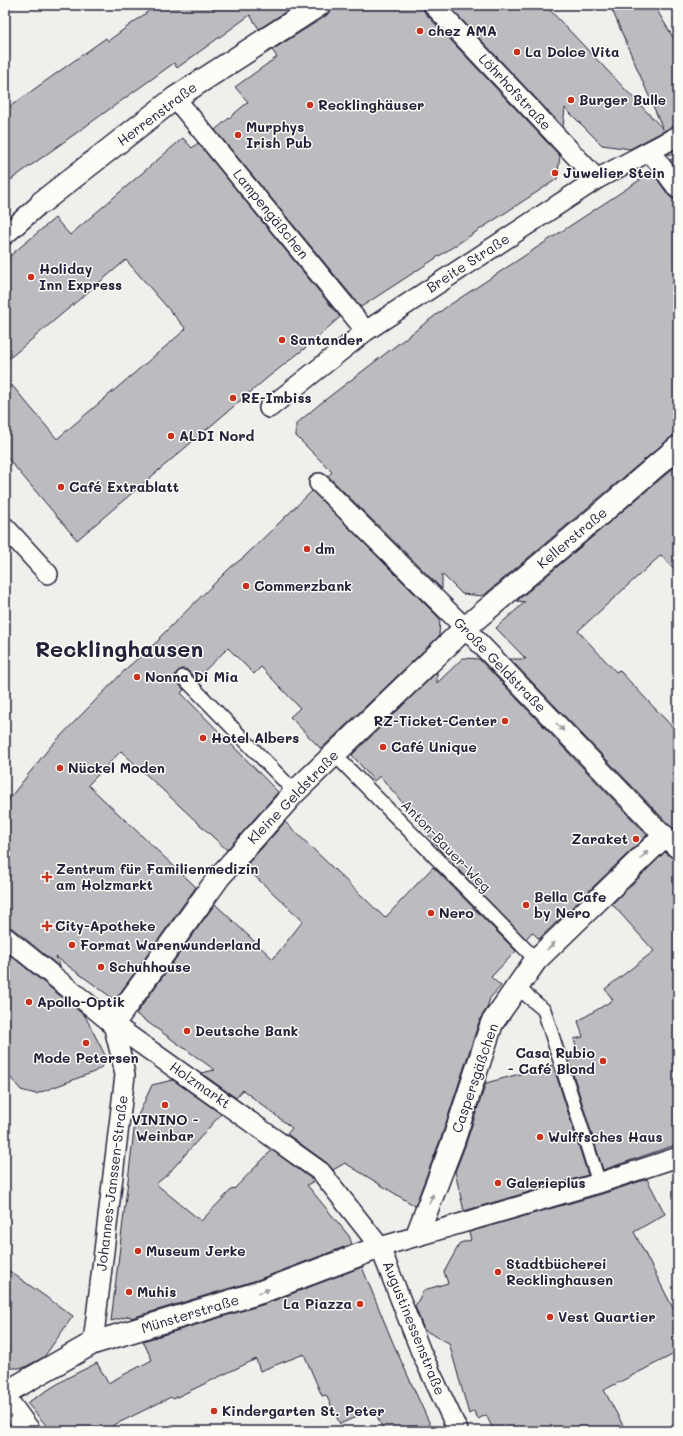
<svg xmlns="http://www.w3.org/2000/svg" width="683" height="1436" font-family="Mali,sans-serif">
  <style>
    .building { fill: #bcbcc0; stroke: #22223b }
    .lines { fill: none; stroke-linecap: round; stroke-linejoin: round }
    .service-casing { stroke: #22223b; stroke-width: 16 }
    .pedestrian-casing { stroke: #22223b; stroke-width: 22 }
    .minor-casing { stroke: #22223b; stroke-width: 25 }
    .service { stroke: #fdfcf7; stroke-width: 13 }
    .pedestrian { stroke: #fdfcf7; stroke-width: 19 }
    .minor { stroke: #fdfcf7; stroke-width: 22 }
    .oneway { fill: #9a9aa2 }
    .poi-dot { fill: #c8321e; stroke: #fdfcf7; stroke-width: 1.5 }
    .labels { text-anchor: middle; stroke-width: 3; stroke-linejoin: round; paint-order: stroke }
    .poi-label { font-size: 14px; font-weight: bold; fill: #22223b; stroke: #fdfcf7; text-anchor: start }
    .street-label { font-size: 14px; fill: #22223b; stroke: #fdfcf7 }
    .town-label { font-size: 22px; font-weight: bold; fill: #22223b; stroke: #fdfcf7 }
  </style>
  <rect width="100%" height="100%" fill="#f0efec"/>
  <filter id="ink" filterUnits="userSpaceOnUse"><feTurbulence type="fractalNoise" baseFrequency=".025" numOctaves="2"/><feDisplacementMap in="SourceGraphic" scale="8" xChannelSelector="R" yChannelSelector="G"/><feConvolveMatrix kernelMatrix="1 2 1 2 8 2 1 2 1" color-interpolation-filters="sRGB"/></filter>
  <g filter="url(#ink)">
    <g class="building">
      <path d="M157,5h139l-37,24 -9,-14 -73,53 -3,-5 -169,121v-74l101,-72 2,3z"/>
      <path d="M331,5h91l3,8 135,143 -3,23 -196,128 -146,-177 33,-28 -13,-15 42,-30 -5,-7 54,-34 4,-5z"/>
      <path d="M448,5h97l118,124 -53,-124h44l24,41v79l-5,1 -43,23 -28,-4 -37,-37 -2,19z"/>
      <path d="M183,138l9,10 6,-5 142,174 -36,32 -37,29 -190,162 -72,-85v-78l52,62 129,-110 -60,-69 -121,102v-102l50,-42 15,17z"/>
      <path d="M678,148v22l-8,-10 5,-3v-1l-8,-2z"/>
      <path d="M652,172l17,24 4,3 5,1v235l-8,3 -187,158 -21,-2 -20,-20v15l-114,-113 4,-4 -36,-36v-12l25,-21 124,-95z"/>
      <path d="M678,464v109l-17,-18 -83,76 38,41 3,-2 59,63v101l-168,-175h16l-30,-31 29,-26 -8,-1z"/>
      <path d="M312,491l128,128 -1,17 -118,113 -31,-32 10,-9 -39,-41 -7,7 -26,-26 -32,31 -10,-10h-5l-4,3 -2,3v4l9,11 -3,3 97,99 -51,58 -106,-99 -33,34 108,102 -81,113 -59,-43 5,11 -49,-40 -7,-2v-122l45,-57 78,-80 32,-28 -1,-1 72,-71 13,-10z"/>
      <path d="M463,658l16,1 168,176 -108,104 -7,-7 -6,7 -82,-84 -26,-34 -38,-45 -6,5 -22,-26 85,-83v11z"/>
      <path d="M285,822l100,96 48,-51 83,84 -25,26 10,9 -11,12 -3,10 -7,11 -39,119 -26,68 -70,-43 -12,7 -6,-7 -40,-29 5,-6 -49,-38 -7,8 -35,-25 14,-3 -79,-56 79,-110 58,55 30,-38 -58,-54z"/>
      <path d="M665,852l6,5 7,3v284l-75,26 -34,-109 10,-3 -5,-19 9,-2 -5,-16 35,-21 -8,-11 49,-38 -42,-47z"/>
      <path d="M5,951l80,65 21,41 -3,9 -9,6 -58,22 -15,-4 -16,-19z"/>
      <path d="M553,1065l35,110 -124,36 -9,-39 10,-26 21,-63z"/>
      <path d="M173,1080l48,34 -53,60 -12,10 45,37 32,-33 1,1 38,-39 41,30 1,1 -7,4 42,51 3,8 -95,36 -126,38 -1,-2 -19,5 24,-199 17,-37z"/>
      <path d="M647,1179l18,35 -31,18 44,86v34l-74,38 22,41h-132l-8,-16 -8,4 -4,-8 -5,3 -20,-71 -25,-13 -9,-24 9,-16 24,-7 -4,-11 16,-29 11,-3 -2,-8 133,-38z"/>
      <path d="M362,1267l31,76 40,88h-49l-10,-22 -34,15 -14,-29 -4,1 -18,-42 -44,17 -4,-12 -83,40 -2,-2 -69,34h-51l-24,-28 40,-25 30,-15 11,20 44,-23 -9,-19 122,-37z"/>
      <path d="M5,1268l68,48 -29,41 -21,11h-18z"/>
    </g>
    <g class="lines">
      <defs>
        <g id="service">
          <path d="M183,677l112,115"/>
          <path d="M334,754l202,206"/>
          <path d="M517,987l27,23 55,173"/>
        </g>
        <g id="pedestrian">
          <path d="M433,5l164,174"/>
          <path d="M175,98l191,233"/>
          <path d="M650,151l28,38"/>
          <path d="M5,235l37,-33"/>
          <path d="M269,408l97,-77 231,-152 81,-43"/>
          <path d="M319,483l146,145 199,208 14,13"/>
          <path d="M5,527l43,47"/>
          <path d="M5,937l108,87 208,148 59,75 41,105 37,79"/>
          <path d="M380,1247l219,-64 79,-26"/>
          <path d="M93,1343l32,-268 -3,-15 -9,-36"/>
        </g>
        <g id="minor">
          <path d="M42,202l133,-104 144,-93"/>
          <path d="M113,1024l106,-147 76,-85 170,-164 140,-118 73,-63"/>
          <path d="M417,1235l36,-93 39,-119 44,-63 128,-124"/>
          <path d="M5,1393l88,-50 168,-51 119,-45"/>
          <path d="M5,1398l24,33"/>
        </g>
      </defs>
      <use href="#service" class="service-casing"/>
      <use href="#pedestrian" class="pedestrian-casing"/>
      <use href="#minor" class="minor-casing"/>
      <use href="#service" class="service"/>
      <use href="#pedestrian" class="pedestrian"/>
      <use href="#minor" class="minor"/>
    </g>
    <defs><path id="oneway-solid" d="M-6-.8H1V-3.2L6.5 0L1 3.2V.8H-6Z"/></defs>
    <g class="oneway">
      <use href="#oneway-solid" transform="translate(560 727) rotate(46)"/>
      <use href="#oneway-solid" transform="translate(644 855) rotate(-44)"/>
      <use href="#oneway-solid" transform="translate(551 946) rotate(-44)"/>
      <use href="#oneway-solid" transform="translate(431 1199) rotate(-69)"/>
      <use href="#oneway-solid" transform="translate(264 1291) rotate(-20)"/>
    </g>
  </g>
  <g class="poi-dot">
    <circle cx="420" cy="31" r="4"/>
    <circle cx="517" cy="52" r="4"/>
    <circle cx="571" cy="100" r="4"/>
    <circle cx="310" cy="105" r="4"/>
    <circle cx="238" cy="135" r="4"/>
    <circle cx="555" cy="173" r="4"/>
    <circle cx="31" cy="277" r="4"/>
    <circle cx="282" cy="340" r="4"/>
    <circle cx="233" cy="398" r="4"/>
    <circle cx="171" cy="436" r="4"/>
    <circle cx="61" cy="487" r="4"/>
    <circle cx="307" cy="549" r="4"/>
    <circle cx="246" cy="586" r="4"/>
    <circle cx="137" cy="677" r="4"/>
    <circle cx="505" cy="721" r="4"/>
    <circle cx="203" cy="738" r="4"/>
    <circle cx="383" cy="747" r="4"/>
    <circle cx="60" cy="768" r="4"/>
    <circle cx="636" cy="839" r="4"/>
    <path d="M45 871h4v4h4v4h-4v4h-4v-4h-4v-4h4z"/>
    <circle cx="526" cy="905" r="4"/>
    <circle cx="431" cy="913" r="4"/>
    <path d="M45 920h4v4h4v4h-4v4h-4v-4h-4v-4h4z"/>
    <circle cx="72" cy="945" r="4"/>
    <circle cx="101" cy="967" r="4"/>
    <circle cx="29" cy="1002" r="4"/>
    <circle cx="187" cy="1031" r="4"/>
    <circle cx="86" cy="1043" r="4"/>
    <circle cx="603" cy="1061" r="4"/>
    <circle cx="165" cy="1105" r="4"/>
    <circle cx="540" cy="1137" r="4"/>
    <circle cx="498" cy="1183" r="4"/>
    <circle cx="138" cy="1251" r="4"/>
    <circle cx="498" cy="1272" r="4"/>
    <circle cx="129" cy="1292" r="4"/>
    <circle cx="360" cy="1304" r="4"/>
    <circle cx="550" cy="1317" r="4"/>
    <circle cx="214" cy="1411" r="4"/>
  </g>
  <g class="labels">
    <g class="poi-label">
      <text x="428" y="36">chez AMA</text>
      <text x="525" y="57">La Dolce Vita</text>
      <text x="579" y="105">Burger Bulle</text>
      <text x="318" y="110">Recklinghäuser</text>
      <text x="246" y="132">Murphys<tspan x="246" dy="16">Irish Pub</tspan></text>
      <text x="563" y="178">Juwelier Stein</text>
      <text x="39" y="274">Holiday<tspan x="39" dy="16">Inn Express</tspan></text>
      <text x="290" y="345">Santander</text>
      <text x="241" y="403">RE-Imbiss</text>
      <text x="179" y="441">ALDI Nord</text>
      <text x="69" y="492">Café Extrablatt</text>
      <text x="315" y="554">dm</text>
      <text x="254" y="591">Commerzbank</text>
      <text x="145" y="682">Nonna Di Mia</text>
      <text x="497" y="726" text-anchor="end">RZ-Ticket-Center</text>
      <text x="211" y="743">Hotel Albers</text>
      <text x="391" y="752">Café Unique</text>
      <text x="68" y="773">Nückel Moden</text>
      <text x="628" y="844" text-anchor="end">Zaraket</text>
      <text x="56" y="874">Zentrum für Familienmedizin<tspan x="56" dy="16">am Holzmarkt</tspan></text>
      <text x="534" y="902">Bella Cafe<tspan x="534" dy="16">by Nero</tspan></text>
      <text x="439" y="918">Nero</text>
      <text x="55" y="931">City-Apotheke</text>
      <text x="80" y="950">Format Warenwunderland</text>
      <text x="109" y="972">Schuhhouse</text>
      <text x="37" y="1007">Apollo-Optik</text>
      <text x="195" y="1036">Deutsche Bank</text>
      <text x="595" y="1058" text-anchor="end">Casa Rubio<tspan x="595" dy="16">- Café Blond</tspan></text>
      <text x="86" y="1063" text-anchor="middle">Mode Petersen</text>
      <text x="165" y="1125" text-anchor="middle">VININO -<tspan x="165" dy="16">Weinbar</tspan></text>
      <text x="548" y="1142">Wulffsches Haus</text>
      <text x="506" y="1188">Galerieplus</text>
      <text x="146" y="1256">Museum Jerke</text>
      <text x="506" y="1269">Stadtbücherei<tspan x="506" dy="16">Recklinghausen</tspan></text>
      <text x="137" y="1297">Muhis</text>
      <text x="352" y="1309" text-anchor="end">La Piazza</text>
      <text x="558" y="1322">Vest Quartier</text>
      <text x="222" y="1416">Kindergarten St. Peter</text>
    </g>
    <g class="street-label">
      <text transform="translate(515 92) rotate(47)" y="5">Löhrhofstraße</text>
      <text transform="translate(157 114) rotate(-37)" y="5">Herrenstraße</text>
      <text transform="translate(271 214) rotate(51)" y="5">Lampengäßchen</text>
      <text transform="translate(468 263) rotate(-33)" y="5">Breite Straße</text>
      <text transform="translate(572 538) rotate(-40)" y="5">Kellerstraße</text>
      <text transform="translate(500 665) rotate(46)" y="5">Große Geldstraße</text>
      <text transform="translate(293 797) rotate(-46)" y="5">Kleine Geldstraße</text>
      <text transform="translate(446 846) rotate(46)" y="5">Anton-Bauer-Weg</text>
      <text transform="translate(475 1078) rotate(-71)" y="5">Caspersgäßchen</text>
      <text transform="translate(200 1085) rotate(35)" y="5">Holzmarkt</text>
      <text transform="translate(112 1183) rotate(-83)" y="5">Johannes-Janssen-Straße</text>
      <text transform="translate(190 1314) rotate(-17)" y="5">Münsterstraße</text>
      <text transform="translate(414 1328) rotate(68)" y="5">Augustinessenstraße</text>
    </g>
    <g class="town-label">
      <text x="119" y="657">Recklinghausen</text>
    </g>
  </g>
  <rect width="683" height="1436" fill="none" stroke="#fdfcf7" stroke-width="20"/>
  <rect x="10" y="10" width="663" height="1416" fill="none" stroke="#22223b" stroke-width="1.5" filter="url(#ink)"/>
</svg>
